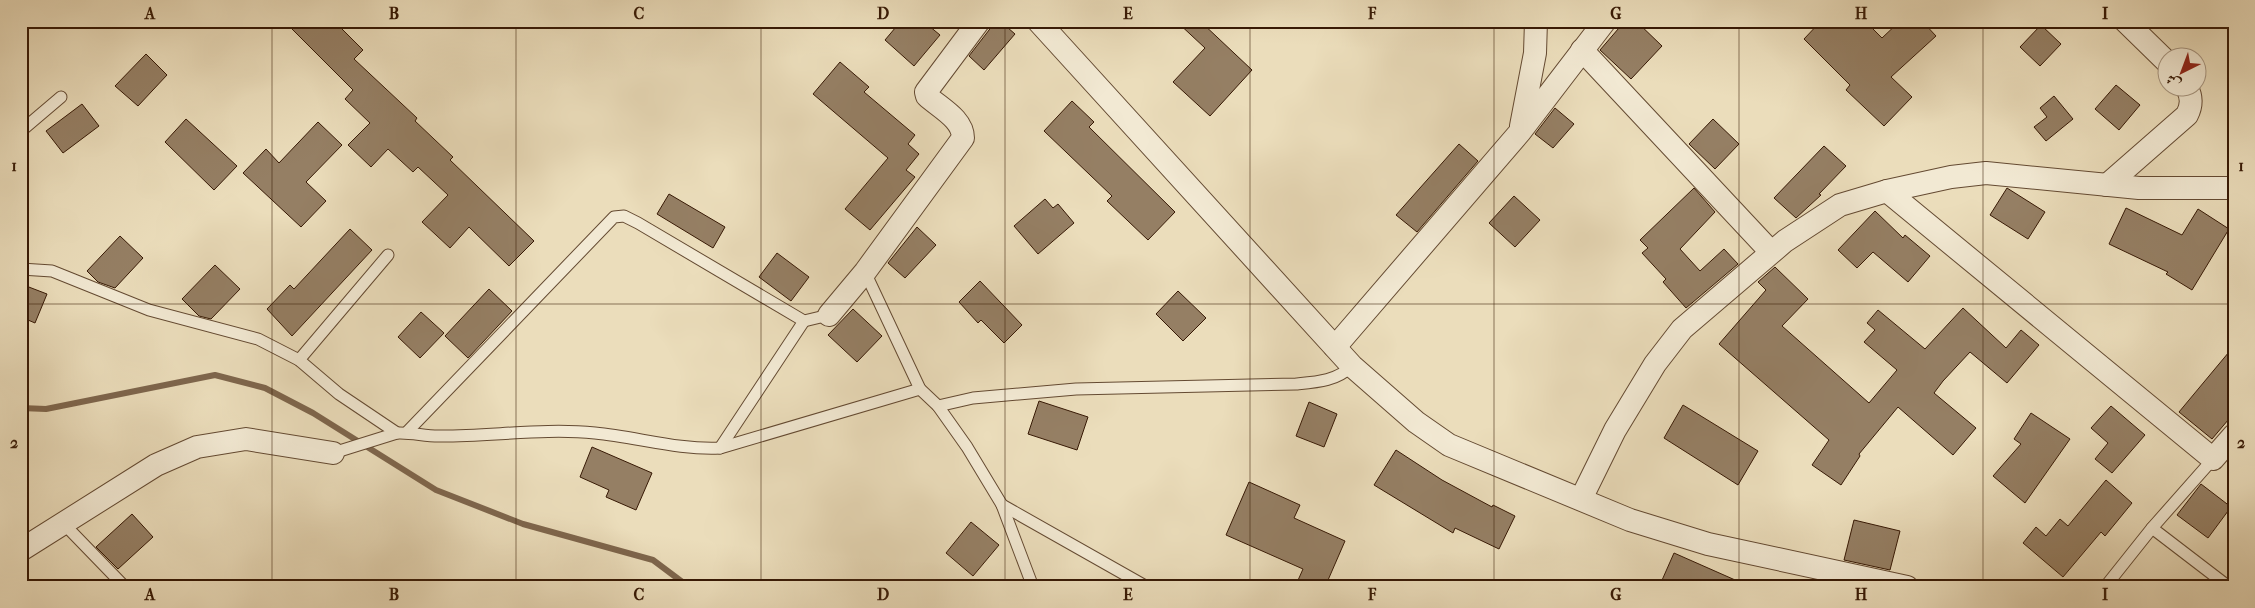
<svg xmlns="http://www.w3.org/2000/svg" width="2255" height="608" font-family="'IM FELL French Canon',Amiri,serif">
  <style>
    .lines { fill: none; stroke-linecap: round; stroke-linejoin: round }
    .stream { stroke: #7e664d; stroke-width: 6 }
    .building { fill: #957f64; stroke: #371905 }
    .lane-casing { stroke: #644a32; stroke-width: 13 }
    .street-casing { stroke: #644a32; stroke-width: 24 }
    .lane { stroke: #f2e9d3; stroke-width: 11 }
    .street { stroke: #f2e9d3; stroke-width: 22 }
    .grid { fill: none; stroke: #371905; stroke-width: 1; stroke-opacity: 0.55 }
    .neatline { fill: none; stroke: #371905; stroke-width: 2 }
    .grid-label { font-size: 16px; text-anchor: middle; font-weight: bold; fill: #371905 }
  </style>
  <rect width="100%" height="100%" fill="#ebddbb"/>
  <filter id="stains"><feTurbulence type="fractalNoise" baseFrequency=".004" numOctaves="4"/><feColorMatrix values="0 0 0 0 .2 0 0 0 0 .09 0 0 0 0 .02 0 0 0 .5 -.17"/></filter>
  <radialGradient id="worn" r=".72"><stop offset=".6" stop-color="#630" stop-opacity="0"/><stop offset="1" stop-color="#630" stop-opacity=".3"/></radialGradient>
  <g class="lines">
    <path class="stream" d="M21,408l25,1 169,-34 50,13 48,25 123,77 87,34 130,36 36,27"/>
  </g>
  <g class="building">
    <path d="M284,21h50l29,29 -9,9 63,59 -2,3 38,36 -3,3 84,81 -25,25 -40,-39 -19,21 -28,-26 26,-27 -30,-28 -5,5 -25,-23 -17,18 -23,-22 22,-22 -25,-24 8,-9z"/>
    <path d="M901,21h22l17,14 -26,31 -29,-26z"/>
    <path d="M996,21h4l15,13 -31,36 -15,-14z"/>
    <path d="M1176,21h24l52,49 -42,46 -37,-34 32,-34z"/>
    <path d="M1625,21h11l26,25 -31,33 -31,-29z"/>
    <path d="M1821,21h44l17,17 18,-17h22l14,15 -45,41 21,20 -28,29 -38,-36 4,-5 -46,-46z"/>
    <path d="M2041,25l20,19 -21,22 -20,-19z"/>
    <path d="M146,54l21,21 -29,31 -23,-20z"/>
    <path d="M840,62l29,25 -5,5 51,43 -7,9 11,10 -13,16 9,7 -45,53 -25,-21 43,-51 -75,-64z"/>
    <path d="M2116,85l24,20 -21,25 -24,-21z"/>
    <path d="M2054,96l19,23 -27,22 -12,-14 13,-10 -7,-9z"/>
    <path d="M1072,101l22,21 -5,5 86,85 -27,28 -41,-39 5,-5 -68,-65z"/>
    <path d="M82,104l17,22 -36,27 -17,-22z"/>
    <path d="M1555,108l19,16 -21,24 -18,-14z"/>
    <path d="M186,119l51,47 -23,24 -49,-48z"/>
    <path d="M1713,119l26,25 -24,25 -26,-25z"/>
    <path d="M318,122l24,23 -36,37 20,19 -25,26 -58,-54 23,-24 13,14z"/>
    <path d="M1459,144l19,17 -61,71 -21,-17z"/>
    <path d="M1824,146l22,20 -27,28 2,1 -25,23 -22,-20z"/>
    <path d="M1694,188l21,24 -35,37 20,22 24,-22 14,15 -52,44 -23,-26 3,-3 -24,-26 6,-5 -8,-8z"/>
    <path d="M2007,188l38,24 -17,27 -38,-24z"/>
    <path d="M669,194l56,33 -12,21 -56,-34z"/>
    <path d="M1514,196l26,24 -25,27 -26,-24z"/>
    <path d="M1045,199l8,9 5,-4 16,19 -36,31 -24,-28z"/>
    <path d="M2126,208l56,27 16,-26 31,20 -37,61 -26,-16 2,-2 -59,-28z"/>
    <path d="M1875,211l28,27 2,-3 25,21 -22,26 -35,-30 -16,16 -19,-18z"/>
    <path d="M917,227l19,18 -31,33 -17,-15z"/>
    <path d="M350,229l22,21 -80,86 -25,-27 23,-24 4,4z"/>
    <path d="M120,236l23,22 -28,30 -17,-6 -11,-11z"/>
    <path d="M777,253l32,24 -18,24 -32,-24z"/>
    <path d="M215,265l25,24 -29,30 -12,-3 -17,-17z"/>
    <path d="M1775,267l33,32 -26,27 87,77 28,-33 -33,-28 11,-12 -8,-7 11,-13 47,39 38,-41 43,40 15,-18 18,15 -32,38 -37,-31 -27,29 -9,12 42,35 -23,27 -55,-48 -39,47 1,2 -19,29 -29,-20 17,-25 -110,-96 47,-54 -8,-8z"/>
    <path d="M980,281l42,44 -18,18 -23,-23 -3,3 -19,-21z"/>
    <path d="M21,284l26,10 -12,29 -14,-6z"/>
    <path d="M489,289l23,22 -44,47 -23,-22z"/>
    <path d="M1178,291l28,27 -23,23 -27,-27z"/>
    <path d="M853,309l29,27 -25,26 -29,-27z"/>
    <path d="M421,312l23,21 -24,25 -22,-21z"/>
    <path d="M2234,346v67l-22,26 -33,-27z"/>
    <path d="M1039,401l49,16 -11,33 -49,-16z"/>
    <path d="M1309,402l28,12 -13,33 -28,-11z"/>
    <path d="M1683,405l75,46 -20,34 -74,-47z"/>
    <path d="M2111,406l34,29 -33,38 -17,-14 13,-16 -17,-15z"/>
    <path d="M2031,413l39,26 -45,64 -32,-27 28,-32 -7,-5z"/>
    <path d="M592,447l60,26 -16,37 -30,-13 3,-7 -29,-13z"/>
    <path d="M1396,450l46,30 50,27 1,-2 22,11 -16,33 -44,-21 -2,5 -79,-48z"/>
    <path d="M2106,480l26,23 -27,33 -4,-4 -38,45 -40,-34 13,-16 10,9 14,-17 8,7z"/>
    <path d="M1249,482l51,23 -6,13 51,23 -20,46h-30l8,-18 -77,-34z"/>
    <path d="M2201,484l30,23 -23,31 -31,-23z"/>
    <path d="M132,514l21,23 -35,32 -22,-22z"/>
    <path d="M1854,520l46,11 -10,39 -46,-10z"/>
    <path d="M971,522l28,23 -26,31 -27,-23z"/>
    <path d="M1674,553l77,34h-92z"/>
  </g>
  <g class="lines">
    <defs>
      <g id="lane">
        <path d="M21,131l40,-34"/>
        <path d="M21,269l31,2 97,39 109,29 41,21 40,34 58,39"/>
        <path d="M865,272l55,117 18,17 29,41 35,58 31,82"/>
        <path d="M299,360l89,-105"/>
        <path d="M938,406l35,-8 103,-9 220,-5c22,-2 40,-3 56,-18"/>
        <path d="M407,432l207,-215 10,-1 14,7 166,98 25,-6"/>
        <path d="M720,448l84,-127"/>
        <path d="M333,453l64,-20c15,-1 30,4 45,3 51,0 103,-8 153,-3 42,4 83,17 125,15l200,-59"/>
        <path d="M2213,459l-61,69 77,59"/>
        <path d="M1002,505l145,82"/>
        <path d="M63,523l62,64"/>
        <path d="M2105,587l47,-59"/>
      </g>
      <g id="street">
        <path d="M1038,21l314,345 64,56 33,23 181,75 78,24 199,43"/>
        <path d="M2125,21l43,42"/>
        <path d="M1582,50l189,202"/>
        <path d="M1521,126l14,-73 1,-32"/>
        <path d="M2107,185l80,-70c5,-10 5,-18 0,-27"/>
        <path d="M1887,191l326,268 21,-24"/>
        <path d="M829,315l36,-43 98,-134c0,-19 -23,-30 -36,-42l-1,-4 53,-71"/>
        <path d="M1335,347l185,-215 85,-111"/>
        <path d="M1581,499l34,-69 40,-66 27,-35 103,-88 55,-36 47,-14 64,-14 35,-4 153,15h95"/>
        <path d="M21,550l135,-85 41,-18 49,-8 87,14"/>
      </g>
    </defs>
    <use href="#lane" class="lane-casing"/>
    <use href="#street" class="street-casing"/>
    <use href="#lane" class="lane"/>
    <use href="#street" class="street"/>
  </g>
  <path class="grid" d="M272,21v566M516,21v566M761,21v566M1005,21v566M1250,21v566M1494,21v566M1739,21v566M1983,21v566M21,304h2213"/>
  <rect width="2255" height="608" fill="none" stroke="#ebddbb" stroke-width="55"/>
  <g transform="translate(2182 72) rotate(222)"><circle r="24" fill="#f2e9d3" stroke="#a79681"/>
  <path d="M0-4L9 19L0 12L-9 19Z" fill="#8f2418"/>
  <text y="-8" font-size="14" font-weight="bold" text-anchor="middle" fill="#371905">ش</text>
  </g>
  <rect x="28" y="28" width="2200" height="552" class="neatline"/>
  <g class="grid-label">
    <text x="150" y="19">A</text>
    <text x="394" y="19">B</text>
    <text x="639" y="19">C</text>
    <text x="883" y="19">D</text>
    <text x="1128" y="19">E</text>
    <text x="1372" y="19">F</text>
    <text x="1616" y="19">G</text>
    <text x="1861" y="19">H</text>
    <text x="2105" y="19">I</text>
    <text x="14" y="171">1</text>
    <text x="2241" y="171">1</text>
    <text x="14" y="448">2</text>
    <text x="2241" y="448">2</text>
    <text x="150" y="600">A</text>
    <text x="394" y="600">B</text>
    <text x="639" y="600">C</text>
    <text x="883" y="600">D</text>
    <text x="1128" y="600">E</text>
    <text x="1372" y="600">F</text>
    <text x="1616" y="600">G</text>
    <text x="1861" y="600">H</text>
    <text x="2105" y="600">I</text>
  </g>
  <rect width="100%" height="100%" filter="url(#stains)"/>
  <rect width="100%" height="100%" fill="url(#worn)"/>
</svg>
